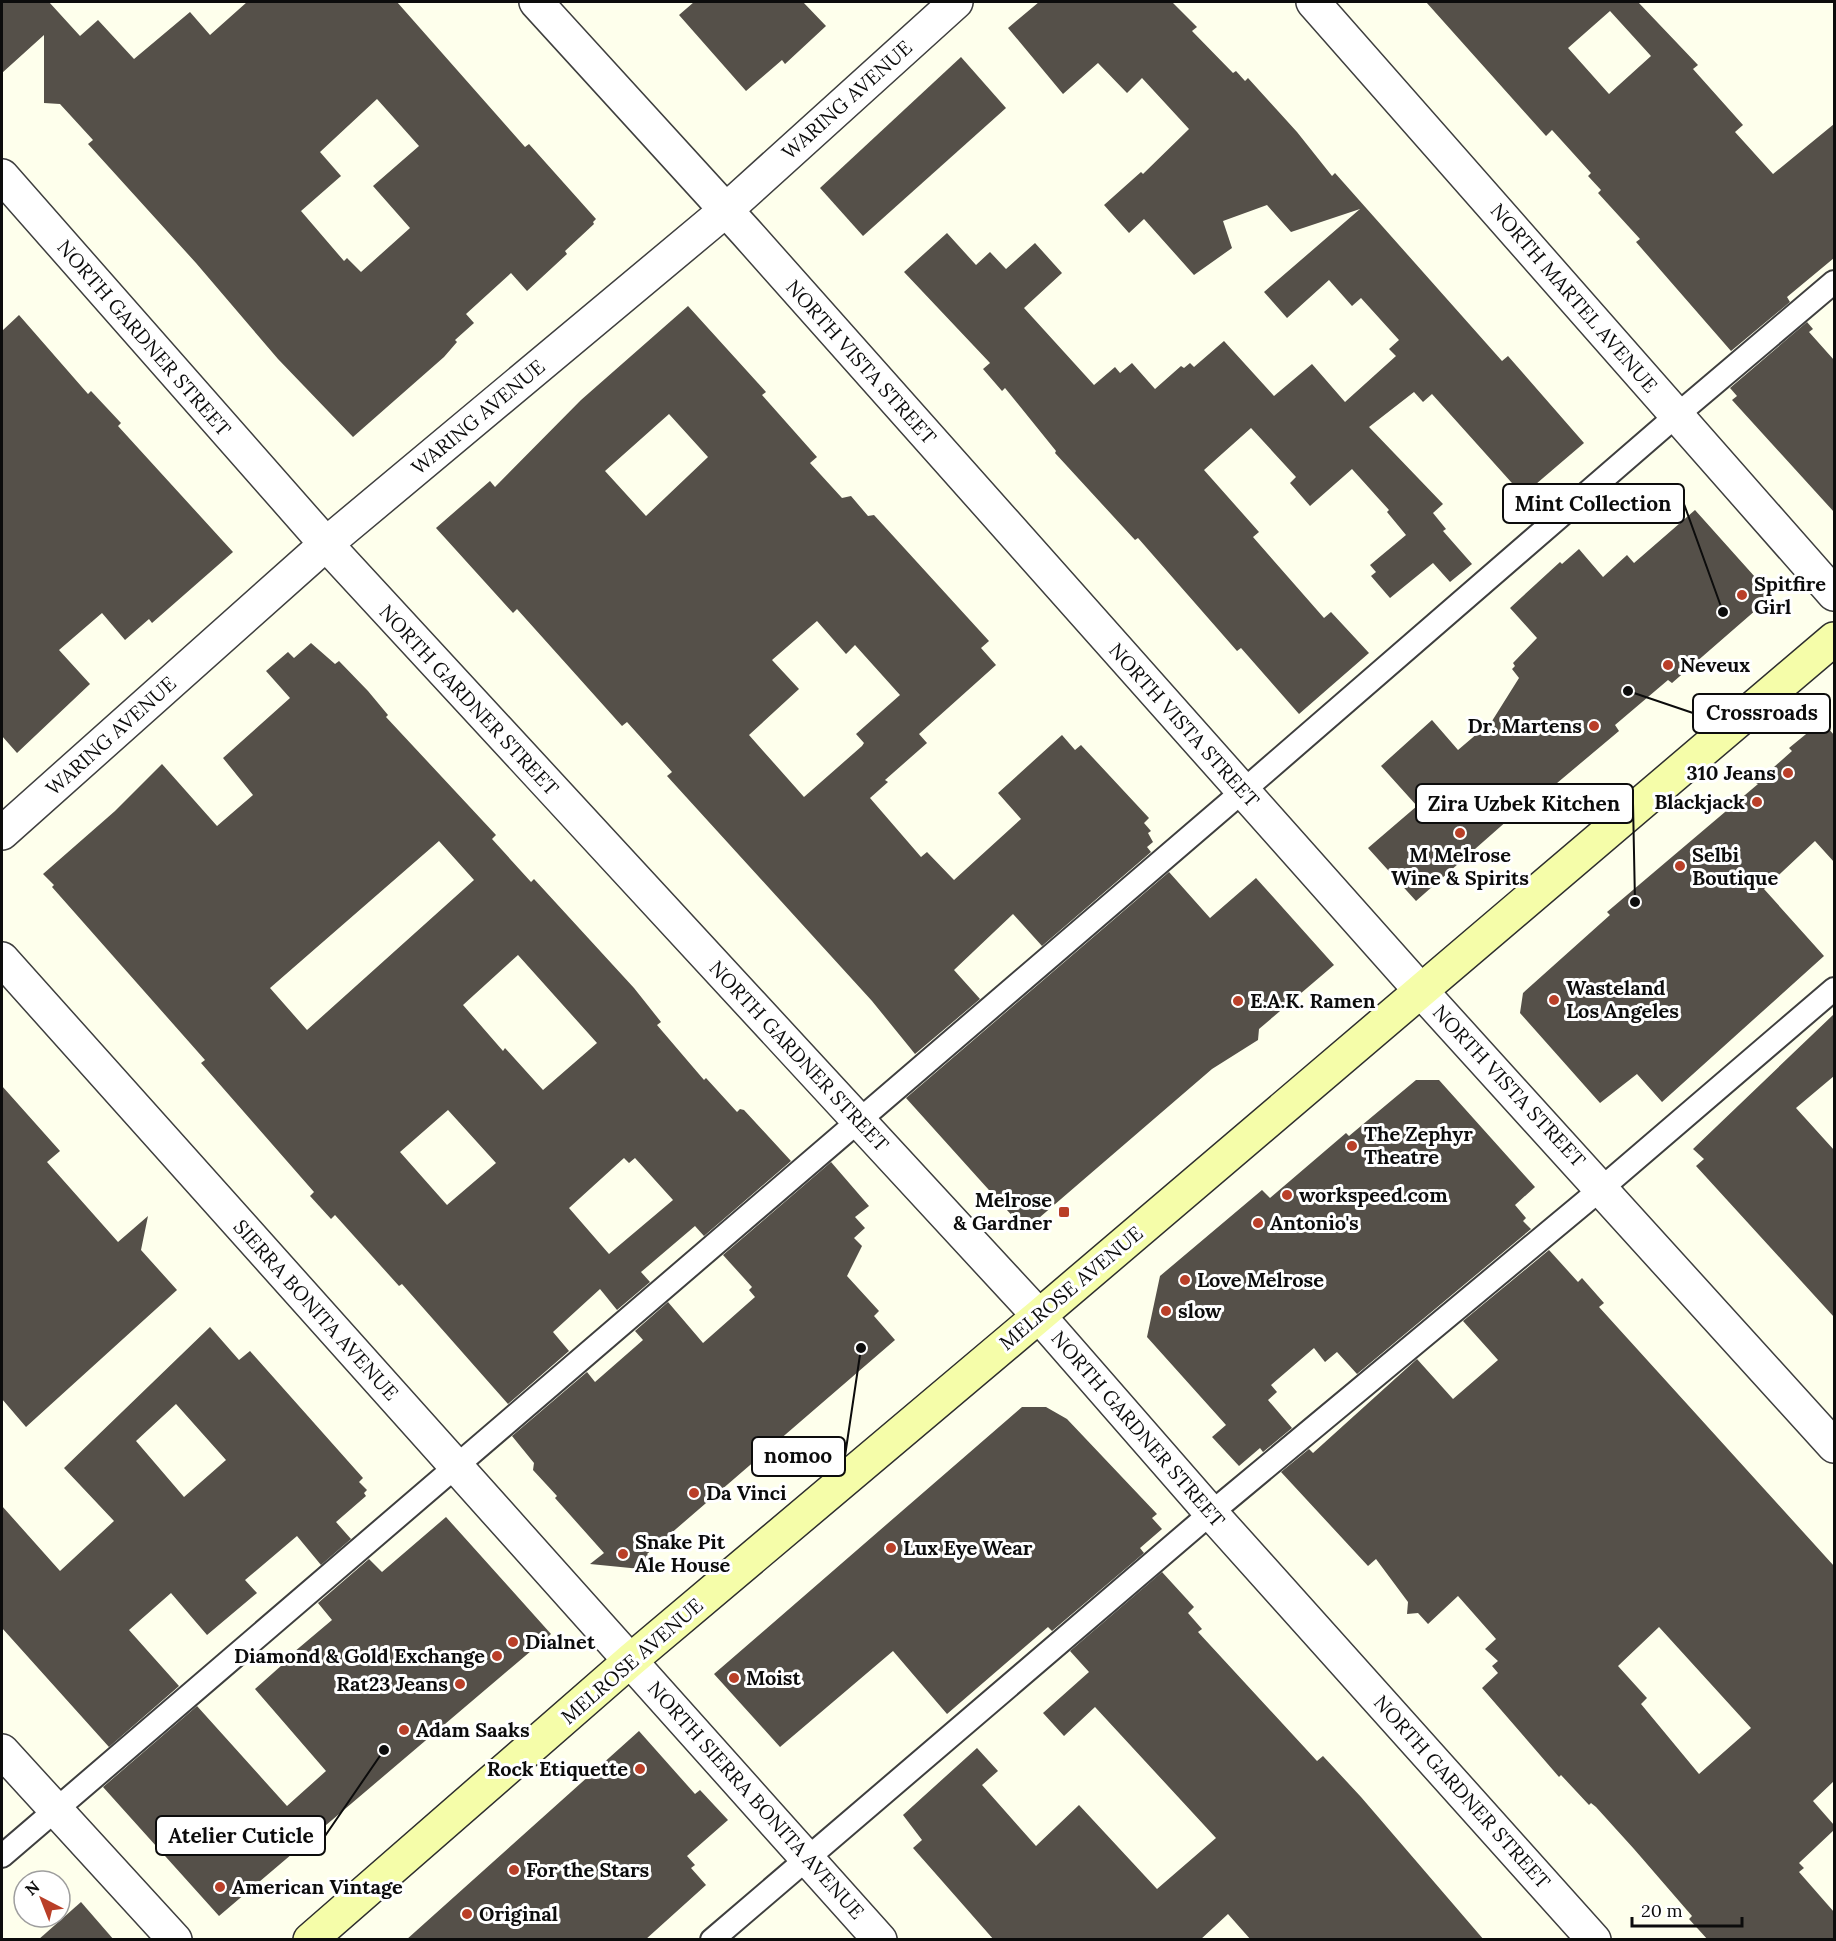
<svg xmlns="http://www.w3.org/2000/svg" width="1836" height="1941" font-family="Lora,serif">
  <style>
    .building { fill: #555049; fill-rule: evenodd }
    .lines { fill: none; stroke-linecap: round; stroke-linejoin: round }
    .service-casing { stroke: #3f3f3f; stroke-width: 26 }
    .minor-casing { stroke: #3f3f3f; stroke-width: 36 }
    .secondary-casing { stroke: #2e2e2e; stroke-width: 36 }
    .service { stroke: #fff; stroke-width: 22 }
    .minor { stroke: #fff; stroke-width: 33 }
    .secondary { stroke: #f5fda9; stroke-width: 33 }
    .poi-dot { fill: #b93f28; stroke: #fff; stroke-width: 2 }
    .labels { text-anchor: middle; stroke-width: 6; stroke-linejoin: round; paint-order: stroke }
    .street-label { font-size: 20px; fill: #0c0c0c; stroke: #fff }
    .poi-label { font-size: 20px; font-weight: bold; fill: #0c0c0c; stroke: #fff; text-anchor: start }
    .leader { fill: none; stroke: #0c0c0c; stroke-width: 2 }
    .callout-dot { fill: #0c0c0c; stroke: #fff; stroke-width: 2 }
    .callout { fill: #fff; stroke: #0c0c0c; stroke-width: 2 }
    .callout-label { font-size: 21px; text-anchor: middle; font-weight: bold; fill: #0c0c0c }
  </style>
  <rect width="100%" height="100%" fill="#feffec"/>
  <g class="building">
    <path d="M2,2h47l31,34 18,-16 36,39 56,-47 20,23 37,-33h150l128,145 4,-3 67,75 -3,3 1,2 -29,27 2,3 -40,37 -16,-18 -45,41 8,9 -19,17 2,2 -13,15 -91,80 -75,-78 -82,-96 -108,-119 5,-4 -33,-36 -16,-1v-68l-42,38zM377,99l42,47 -46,40 37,42 -49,44 -14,-14 -3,3 -43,-50 40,-35 -21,-24z"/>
    <path d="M694,2h109l23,24 -41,38 -3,-4 -36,31 -67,-76z"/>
    <path d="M1039,2h133l25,25 -5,4 41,42 3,-2 9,10 3,-3 49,54 35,44 3,-3 167,188 6,-5 76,87 -55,47 -3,-3 -6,5 -88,-98 -9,8 -9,-10 -45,35 74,77 -10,9 13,16 -3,2 29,33 -22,18 -17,-19 -43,35 -19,-22 5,-4 -6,-7 36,-30 -19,-23 2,-2 -37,-41 -42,37 -20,-23 6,-6 -45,-49 -47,42 55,62 -6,5 71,81 7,-6 38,41 -70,61 -58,-66 -4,3 -99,-113 -3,2 -80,-87 1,-2 -51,-63 -3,3 -19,-22 7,-6 -86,-91 43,-39 29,32 14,-13 16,17 29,-26 27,30 -38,35 70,77 21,-18 5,6 12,-10 23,26 26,-23 3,2 6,-5 4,4 30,-26 50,55 38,-32 33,38 51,-46 -7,-7 10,-9 -38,-42 -9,8 -23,-26 -42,38 -23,-26 96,-83 -69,23 -24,-27 -44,16 9,27 -38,27 -50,-56 -15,14 -25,-28 37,-33 2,2 46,-45 -47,-51 -15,15 -29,-30 -35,31 -55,-66z"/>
    <path d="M1426,2h212l60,63 -5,4 50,56 -8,7 38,42 61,-50v134l-47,39 3,5 -59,49 -95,-109 4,-3 -42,-46 3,-3 -13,-14 3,-3 -39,-43 -6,6zM1610,11l41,45 -42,38 -41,-46z"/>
    <path d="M961,57l45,51 -143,128 -43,-48z"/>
    <path d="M688,306l78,86 -4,3 55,62 -7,6 32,35 9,-2 17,20 6,-1 115,126 -8,7 15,17 -77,69 8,9 -42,37 3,2 -18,16 51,59 6,-5 27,28 67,-61 -23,-26 64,-58 13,15 6,-5 68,73 -5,5 7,8 -3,2 5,9 -6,5 4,5 -109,94 -29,-32 -59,56 26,29 -65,55 -43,-53 -205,-225 5,-4 -45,-50 -5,4 -105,-117 -4,4 -77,-85 54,-47 5,6 86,-87zM669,414l39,43 -62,59 -41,-45zM817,621l29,33 9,-9 45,50 -44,39 8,9 -2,3 -58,51 -55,-62 50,-46 -27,-29z"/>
    <path d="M19,315l69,79 3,-3 30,32 -3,3 115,126 -81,71 -3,-4 -24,21 -23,-27 -43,37 31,34 -73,69 -15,-17v-405z"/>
    <path d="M1807,322l6,7 -4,3 25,28v152l-102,-112 5,-4 -7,-8z"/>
    <path d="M1695,510l77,86 -100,87 -4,-3 -53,45 4,6 -100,84 -2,-3 -101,89 -48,-53 49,-42 -36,-40 51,-46 26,30 34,-29 27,-43 -7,-9 3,-3 -2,-3 24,-25 -27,-30 50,-46 2,2 17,-15 24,28 24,-22 7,8z"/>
    <path d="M311,643l24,21 4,-3 29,30 20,24 -2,2 110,118 -4,4 39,43 3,-3 100,109 27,34 -4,3 47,55 2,-2 31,34 3,-3 4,1 47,51 -87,75 -9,-10 -54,46 9,10 -33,28 -17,-21 -47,43 16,19 -61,53 -106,-120 -3,2 -64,-71 -4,4 -21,-23 4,-4 -113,-129 4,-3 -153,-173 2,-2 -11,-11 72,-63 47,-47 55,62 36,-31 -30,-37 67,-60 -24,-27 22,-19 6,6zM439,841l35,39 -167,150 -37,-42zM518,955l79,88 -54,47 -38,-42 -2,3 -40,-46zM448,1110l48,53 -49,42 -47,-53zM624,1158l5,5 6,-5 38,42 -64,54 -40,-46z"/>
    <path d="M1822,721l12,14v127l-19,-21 -51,48 60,67 -162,146 -25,-28 -37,29 -80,-90 3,-20 87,-78 -3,-3 151,-128 -2,-1 36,-32 -3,-3z"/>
    <path d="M1169,872l41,46 46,-40 78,87 -75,64 -1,11 -46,29 -187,161 -119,-132z"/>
    <path d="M1834,1014v62l-38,32 38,42v167l-138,-151 8,-7 -11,-10z"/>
    <path d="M1416,1080h23l96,107 -20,18 11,13 -3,3 8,8 -174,145 -20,-22 -12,10 -11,-14 -43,37 6,7 -9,8 24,28 -29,24 -3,-4 -21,18 -27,-29 14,-12 -79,-88 13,-61 102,-86 8,8 76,-65 3,3z"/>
    <path d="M2,1086l58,65 -13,11 71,80 30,-26 -7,34 36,40 -151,137 -24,-28z"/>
    <path d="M831,1162l38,44 -14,11 10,11 -11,10 8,8 -15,30 32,35 -5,5 21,24 -248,214 14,17 -71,-7 14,-11 -49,-55 2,-2 -24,-26 1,-7 -22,-27 75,-64 8,10 48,-42 -8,-9 33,-29 35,41 52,-46 -6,-7 3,-3 -29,-32z"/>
    <path d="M1549,1250l29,32 4,-4 22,25 -5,4 235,259v215l-21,20 21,24v5l-35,33 5,5 -5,4 35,40v28h-126l-19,-21 3,-3 -58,-67 -38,-42 -5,-4 -2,2 -28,-30 -2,2 -77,-89 16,-15 -6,-7 6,-5 -13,-12 11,-10 -38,-43 -30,28 -10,-11 -11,1 1,-12 -32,-43 -8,7 -87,-94 28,-23 4,4 104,-94 36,40 45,-39 -35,-39zM1659,1627l92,101 -52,46 -58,-70 6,-6 -29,-32z"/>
    <path d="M210,1327l29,33 11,-9 113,127 -4,4 8,8 -3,3 2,3 -30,26 15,17 -30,26 -24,-29 -52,44 12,13 -50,42 -36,-42 -42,37 50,56 -70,61 -107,-119v-122l58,65 54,-50 -50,-53zM176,1404l50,56 -42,37 -48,-56z"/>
    <path d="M1022,1407h24l21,12 90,95 -5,4 10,11 -22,19 4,5 -92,78 -4,-4 -101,87 -54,-63 -113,96 -66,-73z"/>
    <path d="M446,1517l105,117 -332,282 -116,-129 94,-81 90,100 39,-35 -71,-82 27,-24 -1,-2 51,-43 -14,-17 51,-44 13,13z"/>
    <path d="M1162,1572l32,35 -6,6 14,16 -4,3 119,129 6,-5 38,41 123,143h-233l-23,-26 -28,26h-206l-81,-92 9,-8 -19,-25 74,-67 21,23 -16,14 54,61 43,-41 78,84 59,-51 -121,-131 -31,29 -21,-23 46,-41 -19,-21z"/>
    <path d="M639,1731l56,63 5,-4 28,30 -41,36 8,9 -4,3 15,17 -61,55h-239z"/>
    <path d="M81,1902l33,38h-76z"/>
  </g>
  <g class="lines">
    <defs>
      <g id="service">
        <path d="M2,1856l1241,-1065 434,-376 157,-133"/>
        <path d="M712,1940l499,-427 391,-325 232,-199"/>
      </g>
      <g id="minor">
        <path d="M536,2l209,229 676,760 413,455"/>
        <path d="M1313,2l521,592"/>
        <path d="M2,176l324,368 713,772 172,197 383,427"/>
        <path d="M2,833l324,-289 400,-334 230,-208"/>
        <path d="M2,959l878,981"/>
        <path d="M2,1751l173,189"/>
      </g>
      <path id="secondary" d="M310,1940l321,-280 408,-344 795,-677"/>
    </defs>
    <use href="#service" class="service-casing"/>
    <use href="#minor" class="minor-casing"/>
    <use href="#secondary" class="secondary-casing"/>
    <use href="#service" class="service"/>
    <use href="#minor" class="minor"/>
    <use href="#secondary" class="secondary"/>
  </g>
  <g class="poi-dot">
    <circle cx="1742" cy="595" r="6"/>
    <circle cx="1668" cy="665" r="6"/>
    <circle cx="1594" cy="726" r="6"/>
    <circle cx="1788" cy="773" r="6"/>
    <circle cx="1757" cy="802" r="6"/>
    <circle cx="1460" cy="833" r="6"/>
    <circle cx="1680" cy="866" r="6"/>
    <circle cx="1554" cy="1000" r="6"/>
    <circle cx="1238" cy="1001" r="6"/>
    <circle cx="1352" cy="1146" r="6"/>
    <circle cx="1287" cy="1195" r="6"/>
    <rect x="1058" y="1206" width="12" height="12" rx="3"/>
    <circle cx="1258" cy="1223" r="6"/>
    <circle cx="1185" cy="1280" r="6"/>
    <circle cx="1166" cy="1311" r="6"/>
    <circle cx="694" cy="1493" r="6"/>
    <circle cx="891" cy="1548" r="6"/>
    <circle cx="623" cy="1554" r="6"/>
    <circle cx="513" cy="1642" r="6"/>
    <circle cx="497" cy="1656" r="6"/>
    <circle cx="734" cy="1678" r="6"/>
    <circle cx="460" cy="1684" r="6"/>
    <circle cx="404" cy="1730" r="6"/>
    <circle cx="640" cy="1769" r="6"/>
    <circle cx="514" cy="1870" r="6"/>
    <circle cx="220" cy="1887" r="6"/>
    <circle cx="467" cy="1914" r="6"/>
  </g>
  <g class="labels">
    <g class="street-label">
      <text transform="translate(847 100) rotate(-42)" y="7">WARING AVENUE</text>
      <text transform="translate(1574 298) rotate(49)" y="7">NORTH MARTEL AVENUE</text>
      <text transform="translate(144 338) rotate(49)" y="7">NORTH GARDNER STREET</text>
      <text transform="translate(861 362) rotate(48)" y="7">NORTH VISTA STREET</text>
      <text transform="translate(478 417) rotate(-40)" y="7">WARING AVENUE</text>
      <text transform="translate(469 700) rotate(47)" y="7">NORTH GARDNER STREET</text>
      <text transform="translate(1184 725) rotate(48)" y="7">NORTH VISTA STREET</text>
      <text transform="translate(111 736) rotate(-42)" y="7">WARING AVENUE</text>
      <text transform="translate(799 1056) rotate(47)" y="7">NORTH GARDNER STREET</text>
      <text transform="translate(1509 1086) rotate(47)" y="7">NORTH VISTA STREET</text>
      <text transform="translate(1071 1288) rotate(-40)" y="7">MELROSE AVENUE</text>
      <text transform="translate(316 1310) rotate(48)" y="7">SIERRA BONITA AVENUE</text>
      <text transform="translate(1138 1429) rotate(49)" y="7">NORTH GARDNER STREET</text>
      <text transform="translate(632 1661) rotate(-41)" y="7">MELROSE AVENUE</text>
      <text transform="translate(1462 1792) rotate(48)" y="7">NORTH GARDNER STREET</text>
      <text transform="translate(756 1800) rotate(48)" y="7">NORTH SIERRA BONITA AVENUE</text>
    </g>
    <g class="poi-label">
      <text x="1754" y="591">Spitfire<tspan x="1754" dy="23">Girl</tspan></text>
      <text x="1680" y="672">Neveux</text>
      <text x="1582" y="733" text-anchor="end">Dr. Martens</text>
      <text x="1776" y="780" text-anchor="end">310 Jeans</text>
      <text x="1745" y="809" text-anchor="end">Blackjack</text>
      <text x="1460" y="862" text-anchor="middle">M Melrose<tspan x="1460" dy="23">Wine &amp; Spirits</tspan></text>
      <text x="1692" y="862">Selbi<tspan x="1692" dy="23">Boutique</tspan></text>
      <text x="1566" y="995">Wasteland<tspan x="1566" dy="23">Los Angeles</tspan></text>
      <text x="1250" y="1008">E.A.K. Ramen</text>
      <text x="1364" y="1141">The Zephyr<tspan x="1364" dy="23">Theatre</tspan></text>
      <text x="1299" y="1202">workspeed.com</text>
      <text x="1052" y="1207" text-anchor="end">Melrose<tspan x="1052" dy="23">&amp; Gardner</tspan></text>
      <text x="1270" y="1230">Antonio's</text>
      <text x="1197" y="1287">Love Melrose</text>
      <text x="1178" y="1318">slow</text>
      <text x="706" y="1500">Da Vinci</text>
      <text x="635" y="1549">Snake Pit<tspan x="635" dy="23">Ale House</tspan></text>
      <text x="903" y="1555">Lux Eye Wear</text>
      <text x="525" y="1649">Dialnet</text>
      <text x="485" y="1663" text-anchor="end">Diamond &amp; Gold Exchange</text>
      <text x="746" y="1685">Moist</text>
      <text x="448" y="1691" text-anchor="end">Rat23 Jeans</text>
      <text x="416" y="1737">Adam Saaks</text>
      <text x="628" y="1776" text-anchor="end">Rock Etiquette</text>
      <text x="526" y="1877">For the Stars</text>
      <text x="232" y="1894">American Vintage</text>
      <text x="479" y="1921">Original</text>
    </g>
  </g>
  <path class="leader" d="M1723 612L1684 504M1628 691L1693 713M1635 902L1633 803M861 1348L845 1456M384 1750L325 1836"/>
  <g class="callout-dot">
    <circle cx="1723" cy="612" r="6"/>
    <circle cx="1628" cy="691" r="6"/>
    <circle cx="1635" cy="902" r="6"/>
    <circle cx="861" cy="1348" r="6"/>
    <circle cx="384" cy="1750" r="6"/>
  </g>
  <g class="callout">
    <rect x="1503" y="484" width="181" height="39" rx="6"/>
    <rect x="1693" y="694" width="137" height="39" rx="6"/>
    <rect x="1416" y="784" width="217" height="39" rx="6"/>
    <rect x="752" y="1437" width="93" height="39" rx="6"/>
    <rect x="156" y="1816" width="169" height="39" rx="6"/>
  </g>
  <g class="callout-label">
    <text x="1593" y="511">Mint Collection</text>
    <text x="1762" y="720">Crossroads</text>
    <text x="1524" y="811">Zira Uzbek Kitchen</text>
    <text x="798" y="1463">nomoo</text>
    <text x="241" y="1843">Atelier Cuticle</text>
  </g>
  <rect width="1836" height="1941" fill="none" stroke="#0c0c0c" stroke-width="6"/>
  <g transform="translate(42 1899) rotate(318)"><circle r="28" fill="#ffffff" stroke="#9e9e9e" stroke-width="1.5"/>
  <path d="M0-4.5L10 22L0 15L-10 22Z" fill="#b93f28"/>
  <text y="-9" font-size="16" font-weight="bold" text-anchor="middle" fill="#0c0c0c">N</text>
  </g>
  <path d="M1632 1917v9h110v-9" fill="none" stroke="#0c0c0c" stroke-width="3"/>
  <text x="1641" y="1917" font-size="18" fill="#0c0c0c" stroke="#ffffff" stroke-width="4.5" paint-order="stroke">20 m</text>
</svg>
